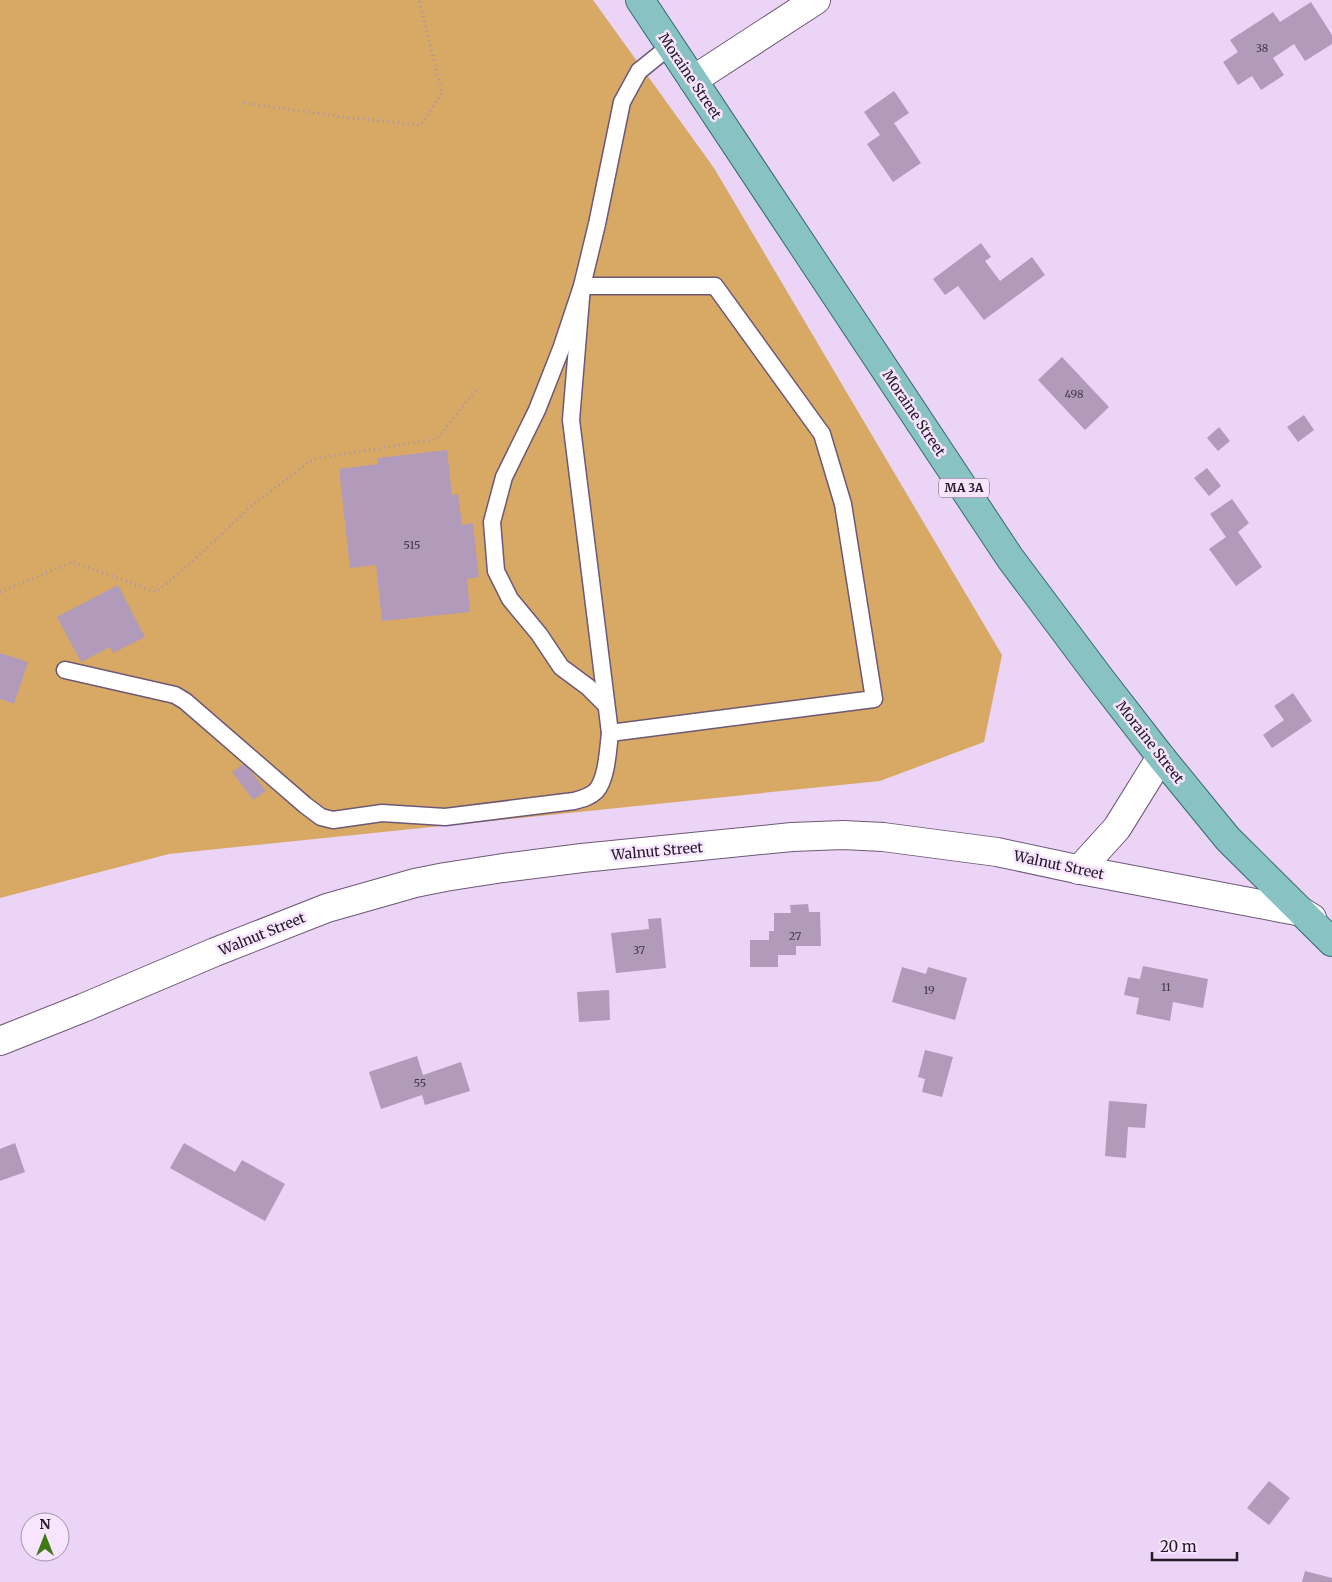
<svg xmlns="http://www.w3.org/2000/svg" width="1332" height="1582" font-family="Merriweather,serif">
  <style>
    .green { fill: #d8a965 }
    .building { fill: #b19aba }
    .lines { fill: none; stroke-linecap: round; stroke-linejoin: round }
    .service-casing { stroke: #6d5875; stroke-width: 19 }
    .minor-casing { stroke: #6d5875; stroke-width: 30 }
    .primary-casing { stroke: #326c71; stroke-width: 30 }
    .path { stroke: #a794af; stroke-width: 3; stroke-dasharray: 1 4; stroke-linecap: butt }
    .service { stroke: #fff; stroke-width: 16 }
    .minor { stroke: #fff; stroke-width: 28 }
    .primary { stroke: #89c2c2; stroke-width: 28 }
    .labels { text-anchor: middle; stroke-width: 5; stroke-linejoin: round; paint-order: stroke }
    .number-label { font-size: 11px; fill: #46394a }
    .shield { fill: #f7e4ff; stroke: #625666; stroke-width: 1 }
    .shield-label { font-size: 12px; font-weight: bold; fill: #221925 }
    .street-label { font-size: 14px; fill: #221925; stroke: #f7e4ff }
  </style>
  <rect width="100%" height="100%" fill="#ecd4f6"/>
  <path class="green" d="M0,0h593l121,168 288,487 -18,87 -104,39 -711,73 -169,44z"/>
  <g class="building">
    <path d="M1311,2l21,33v9l-27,17 -11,-17 -21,14 11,17 -23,15 -9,-14 -14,9 -15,-23 15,-10 -8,-12 43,-28 7,10z"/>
    <path d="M894,91l15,22 -15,10 27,40 -28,19 -26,-38 13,-9 -16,-23z"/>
    <path d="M981,243l10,14 -6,4 15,20 32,-24 13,18 -61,45 -26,-34 -13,9 -12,-16z"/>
    <path d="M1062,357l47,50 -24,23 -47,-50z"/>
    <path d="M1304,415l10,15 -16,12 -11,-15z"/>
    <path d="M1219,427l11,14 -12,10 -11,-13z"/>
    <path d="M447,450l5,45 6,-1 4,31 11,-2 6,54 -12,2 3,33 -88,9 -6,-56 -26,3 -11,-99 39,-5 -1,-6z"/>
    <path d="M1207,468l14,18 -12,10 -15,-18z"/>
    <path d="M1232,499l17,24 -11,9 24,35 -26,19 -27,-37 17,-12 -16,-23z"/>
    <path d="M118,585l27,52 -32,16 -3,-6 -29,15 -24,-45z"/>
    <path d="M0,653l28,9 -14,42 -14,-5z"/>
    <path d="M1293,693l19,28 -40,27 -9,-13 21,-15 -10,-14z"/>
    <path d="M245,763l21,28 -13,9 -21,-28z"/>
    <path d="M808,904l1,8h11l1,34h-25v9h-18v12h-28v-27h19v-9h5v-18h17l-1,-8z"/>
    <path d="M661,918l5,50 -50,5 -5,-40 38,-4 -1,-10z"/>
    <path d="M1143,966l65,13 -5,29 -30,-6 -3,19 -34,-7 3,-16 -15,-3 4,-18 12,2z"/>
    <path d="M902,967l24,7 2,-7 39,11 -12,42 -63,-18z"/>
    <path d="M609,990l1,30 -31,2 -2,-30z"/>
    <path d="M925,1050l28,7 -11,40 -20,-5 3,-13 -7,-2z"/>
    <path d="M417,1056l6,19 38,-13 9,29 -45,14 -3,-10 -41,14 -12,-37z"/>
    <path d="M1109,1101l38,3 -2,24 -17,-1 -2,31 -21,-2z"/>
    <path d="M15,1143l10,29 -25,9v-32z"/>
    <path d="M184,1143l51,29 7,-12 43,24 -20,37 -95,-53z"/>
    <path d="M1269,1481l21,17 -21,27 -22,-17z"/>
    <path d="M1305,1571l27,7v4h-30z"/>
  </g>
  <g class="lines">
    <defs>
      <g id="service">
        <path d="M582,286h133l107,148 21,70 31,195 -264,34 -39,-313z"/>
        <path d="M65,670l110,25 10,6 120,104 16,12 12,3 49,-7 63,4 129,-16c8,-2 16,-4 22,-10 11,-12 12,-42 14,-58"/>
        <path d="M606,705l-18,-18 -27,-20 -22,-33 -29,-35 -14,-28 -4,-49 12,-45 33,-67 24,-61 21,-63 15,-62 25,-122 17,-31 31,-25"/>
      </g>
      <g id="minor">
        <path d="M693,80l123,-80"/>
        <path d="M1079,870l38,-42 44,-71"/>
        <path d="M0,1041l83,-33 132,-56 112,-44 88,-25 30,-6 58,-9 79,-10 210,-21 51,-2 40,2 114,15 89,19 216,41 10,6"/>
      </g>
      <path id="primary" d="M640,0l370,558 89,119 62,80 67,82 104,103"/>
    </defs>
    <use href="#service" class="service-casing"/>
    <use href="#minor" class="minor-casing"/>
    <use href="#primary" class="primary-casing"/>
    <g class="path">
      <path d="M244,103l99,14 78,8 21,-32 -23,-93"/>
      <path d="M0,592l73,-30 83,30 37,-31 56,-53 64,-49 124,-20 39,-49"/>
    </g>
    <use href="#service" class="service"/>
    <use href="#minor" class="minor"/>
    <use href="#primary" class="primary"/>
  </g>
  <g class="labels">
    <g class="number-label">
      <text x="1262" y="52">38</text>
      <text x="1074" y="398">498</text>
      <text x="412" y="549">515</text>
      <text x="795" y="940">27</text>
      <text x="639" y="954">37</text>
      <text x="1166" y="991">11</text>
      <text x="929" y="994">19</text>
      <text x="420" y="1087">55</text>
    </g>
    <rect class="shield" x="939" y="478.5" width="50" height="19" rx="4"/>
    <g class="shield-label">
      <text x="964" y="492">MA 3A</text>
    </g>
    <g class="street-label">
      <text transform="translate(690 76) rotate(56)" y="5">Moraine Street</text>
      <text transform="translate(914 413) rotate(56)" y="5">Moraine Street</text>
      <text transform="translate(1150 742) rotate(52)" y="5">Moraine Street</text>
      <text transform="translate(657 851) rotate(-5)" y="5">Walnut Street</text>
      <text transform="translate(1059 865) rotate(12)" y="5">Walnut Street</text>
      <text transform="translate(262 934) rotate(-22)" y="5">Walnut Street</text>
    </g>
  </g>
  <g transform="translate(45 1537)"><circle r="24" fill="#f7e4ff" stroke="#a293a8"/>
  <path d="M0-4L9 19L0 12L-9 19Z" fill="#3e7912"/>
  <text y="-8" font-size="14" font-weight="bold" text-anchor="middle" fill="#221925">N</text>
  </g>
  <path d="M1152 1552v8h85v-8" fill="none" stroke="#221925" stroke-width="2.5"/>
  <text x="1160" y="1552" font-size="15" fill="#221925" stroke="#f7e4ff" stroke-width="4" paint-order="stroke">20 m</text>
</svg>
